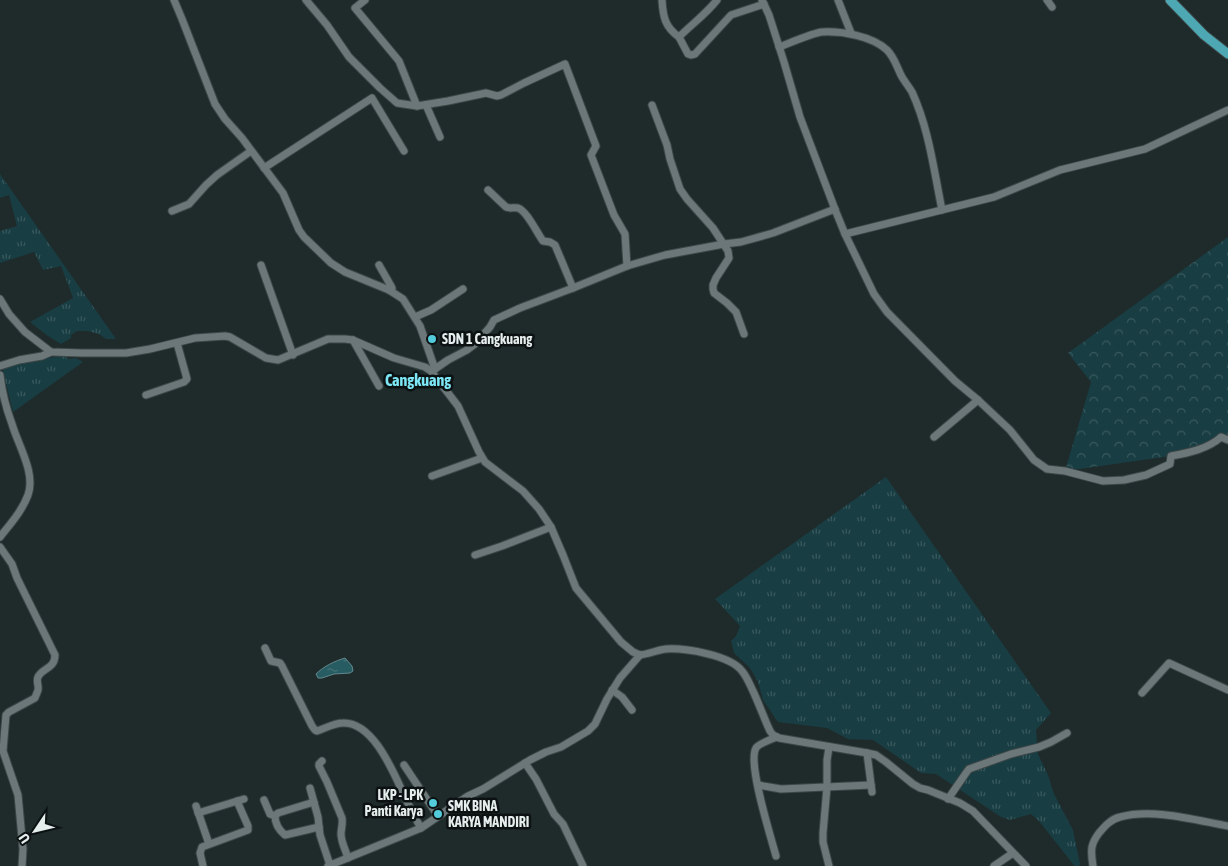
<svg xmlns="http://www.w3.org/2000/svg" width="1228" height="866" font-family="'Asap Condensed',sans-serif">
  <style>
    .grass { fill: url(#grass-tufts) }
    .forest { fill: url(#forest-crowns) }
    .water { fill: url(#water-ripples); stroke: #61888c }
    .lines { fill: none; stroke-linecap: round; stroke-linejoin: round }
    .minor-casing { stroke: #3d4748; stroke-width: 9 }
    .major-casing { stroke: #3d4748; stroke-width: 11 }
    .minor { stroke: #6b7779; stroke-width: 7 }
    .major { stroke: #4da8b3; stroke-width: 9 }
    .poi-dot { fill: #53cbda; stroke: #0c1112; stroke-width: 2 }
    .labels { text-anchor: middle; stroke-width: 5; stroke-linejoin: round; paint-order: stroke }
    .poi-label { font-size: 14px; font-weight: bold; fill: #e5eded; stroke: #0c1112; text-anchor: start }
    .quarter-label { font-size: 16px; font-weight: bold; fill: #7de7f6; stroke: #0c1112 }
  </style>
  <defs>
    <pattern id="grass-tufts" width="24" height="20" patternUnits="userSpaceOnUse" patternTransform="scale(1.25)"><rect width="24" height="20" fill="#183d42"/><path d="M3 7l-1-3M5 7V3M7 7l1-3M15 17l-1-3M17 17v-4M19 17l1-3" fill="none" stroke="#39595e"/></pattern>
    <pattern id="forest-crowns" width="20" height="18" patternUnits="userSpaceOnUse" patternTransform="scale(1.25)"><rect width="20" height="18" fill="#183d42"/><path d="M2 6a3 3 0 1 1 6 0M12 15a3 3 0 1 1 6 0" fill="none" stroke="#39595e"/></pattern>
    <pattern id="water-ripples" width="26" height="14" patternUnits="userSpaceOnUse" patternTransform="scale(1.25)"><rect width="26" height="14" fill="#285c63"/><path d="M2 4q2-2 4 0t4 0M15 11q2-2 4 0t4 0" fill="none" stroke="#47747a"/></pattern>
  </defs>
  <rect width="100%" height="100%" fill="#1f2a2b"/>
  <g class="grass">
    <path d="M0,174l116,165h-10l-7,-5 -12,-3h-10l-6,4v3l-10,6 -13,-8 -18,-14 43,-24 -12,-32 -18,4 -9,-18 -34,11v-32l17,-5 -8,-31 -9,3z"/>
    <path d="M65,356l3,3 8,-1 7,4 -70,50 -12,-49z"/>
    <path d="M886,477l165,236 -15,17 2,24 10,21 6,19 19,36 7,34 -1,2h-4l-2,-2 -34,-43 -8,-7 -21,6 -9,-3 -65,-43 -15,-1 -48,-33 -25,-1 -21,-11 -49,-6 -15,-22 -5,-18 -8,-14 -16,-15 -3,-12 5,-5 4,-10 -25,-27z"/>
  </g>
  <path class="forest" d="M1228,237v202l-7,-2 -50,19 -106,15 26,-89 -23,-29z"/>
  <path class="water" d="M345,658l7,8 1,5 -3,2 -16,1 -12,4h-4l-2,-4c8,-8 19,-13 29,-16z"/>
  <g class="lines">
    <defs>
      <g id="minor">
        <path d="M174,0l8,19 33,85 10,15 17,19 41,55 16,37 5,7 27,26 14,9 44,18 14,9 17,27 15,43"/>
        <path d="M306,0l21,25 22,32 31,31 17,15 20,3 31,-5 38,-8 11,3 4,-1 23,-12 41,-19 31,82 -5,9 23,60 11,19 2,32"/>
        <path d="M365,0l-10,8 44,53 18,45"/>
        <path d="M662,0c1,17 3,27 17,37"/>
        <path d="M717,0c-11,14 -25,24 -38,37l9,17 3,1 4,-1 36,-39 33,-11"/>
        <path d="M762,0l7,15 15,47 16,55 36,95 9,22 29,60 13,18 68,69 23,19 32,30 24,30 13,9 18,2 38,10 21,-1 22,-5 24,-11 1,-8c17,-3 37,-7 50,-19l7,3"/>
        <path d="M838,0l13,33"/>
        <path d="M1047,0l5,7"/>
        <path d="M779,47c11,-4 33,-14 43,-15 20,-1 50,4 65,18 8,8 10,18 15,27 3,5 7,10 10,15 17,37 22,79 30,118"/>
        <path d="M426,105l14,32"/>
        <path d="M652,105l15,40 3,14 10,30 7,10 26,29 15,23 1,7 -13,20 -3,7v4l1,4 13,10 9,9 8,22"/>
        <path d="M264,168l108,-70 32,53"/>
        <path d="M488,190l18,17c5,2 7,0 12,1 9,3 19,25 25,33l7,1 5,3 18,43"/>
        <path d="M172,211l17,-7 17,-19 11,-10 34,-24"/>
        <path d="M845,234l149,-37 66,-27 85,-21 83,-39"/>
        <path d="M261,265l32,90"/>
        <path d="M379,265l12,21 1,2 -3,2"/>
        <path d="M0,299l9,15 16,18 26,20 31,1h44l24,-4 45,-11 30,-2 5,1 36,21 12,2 50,-21h17l8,1 41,18 31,9 6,4 27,35 21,46 6,10 38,29 16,18 12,18 12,28 13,33 45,54 12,10 7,3c9,-1 17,-5 26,-6 19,-1 64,6 76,22 5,6 8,14 11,20 6,13 11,27 17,40l3,4 6,3 88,15 9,2 10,7 27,22 7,4 8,2 32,13 13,8 53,55"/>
        <path d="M415,317l16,-7 32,-21"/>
        <path d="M353,340l26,46"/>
        <path d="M0,366l19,-6 23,-4 9,-4"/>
        <path d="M432,371l16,-11 19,-10 8,-6 15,-17 4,-7 26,-12 53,-20 54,-22 38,-11 59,-11 17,-2 32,-9 62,-24"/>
        <path d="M0,375c2,17 6,33 12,49 6,21 24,49 16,71 -6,16 -17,28 -28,42"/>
        <path d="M146,395l38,-13 3,-3 -10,-36"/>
        <path d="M934,437l44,-37"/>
        <path d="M432,476l50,-18"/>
        <path d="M0,547l12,17 5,14 38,77c0,14 -13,13 -17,22 -2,4 1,9 0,13 0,1 -3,7 -3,8l-26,14 -3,3 -3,36 15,44 5,54 -1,17"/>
        <path d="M475,555l27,-9 49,-19"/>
        <path d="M265,648l6,13 9,2 2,3 30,60 3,4 2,1c9,-3 17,-8 26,-8 31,-1 51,51 62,74 5,11 10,21 16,31"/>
        <path d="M612,690l10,7 10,13"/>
        <path d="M1142,693l27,-30 59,27"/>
        <path d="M867,753l5,39"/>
        <path d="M322,761l-3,3v2l8,16 15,36c1,6 -1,11 -1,16 0,8 5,17 7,24"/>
        <path d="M525,763l11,16 18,35 9,10 20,42"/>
        <path d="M404,765l34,51"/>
        <path d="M758,785l23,4 90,-4"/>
        <path d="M310,788l8,29 2,18 10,30"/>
        <path d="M948,799l18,-26 3,-4 42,-15 28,-7 12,-5 16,-9"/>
        <path d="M264,800l6,14 5,2"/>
        <path d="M314,802l-36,11 -3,3c0,8 4,14 10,19l34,-8"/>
        <path d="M196,806l13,38"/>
        <path d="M198,813l46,-14"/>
        <path d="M776,856c-5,-19 -29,-93 -20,-108 2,-4 16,-9 21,-11"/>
        <path d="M203,866l-3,-13 2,-6 46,-17v-4l-11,-25"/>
        <path d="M328,866l93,-38 47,-32 15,-7 47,-29 16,-8 15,-5 27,-16 7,-7 12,-25 13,-21 20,-23"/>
        <path d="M829,866l-6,-24v-9l4,-46v-27l2,-13"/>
        <path d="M994,866l19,-13"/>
        <path d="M1093,866c-1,-6 -2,-13 -1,-19 1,-5 4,-10 7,-14 6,-7 12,-14 21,-16 33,-9 75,3 108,9"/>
      </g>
      <path id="major" d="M1170,0l34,35 24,19"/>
    </defs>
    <use href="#minor" class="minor-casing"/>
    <use href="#major" class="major-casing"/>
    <use href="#minor" class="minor"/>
    <use href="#major" class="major"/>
  </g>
  <g class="poi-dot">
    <circle cx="432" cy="339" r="5"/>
    <circle cx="433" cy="803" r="5"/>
    <circle cx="438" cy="814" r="5"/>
  </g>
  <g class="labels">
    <g class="poi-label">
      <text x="442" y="344">SDN 1 Cangkuang</text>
      <text x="423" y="800" text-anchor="end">LKP - LPK<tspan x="423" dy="16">Panti Karya</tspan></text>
      <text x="448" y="811">SMK BINA<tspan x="448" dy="16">KARYA MANDIRI</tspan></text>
    </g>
    <g class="quarter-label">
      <text x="418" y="386">Cangkuang</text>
    </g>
  </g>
  <g transform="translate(35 831) rotate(235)" stroke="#0c1112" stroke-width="4" paint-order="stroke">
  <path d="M0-4L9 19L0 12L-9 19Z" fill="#e5eded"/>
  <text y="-8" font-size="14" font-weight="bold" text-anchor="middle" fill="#e5eded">U</text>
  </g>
</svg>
